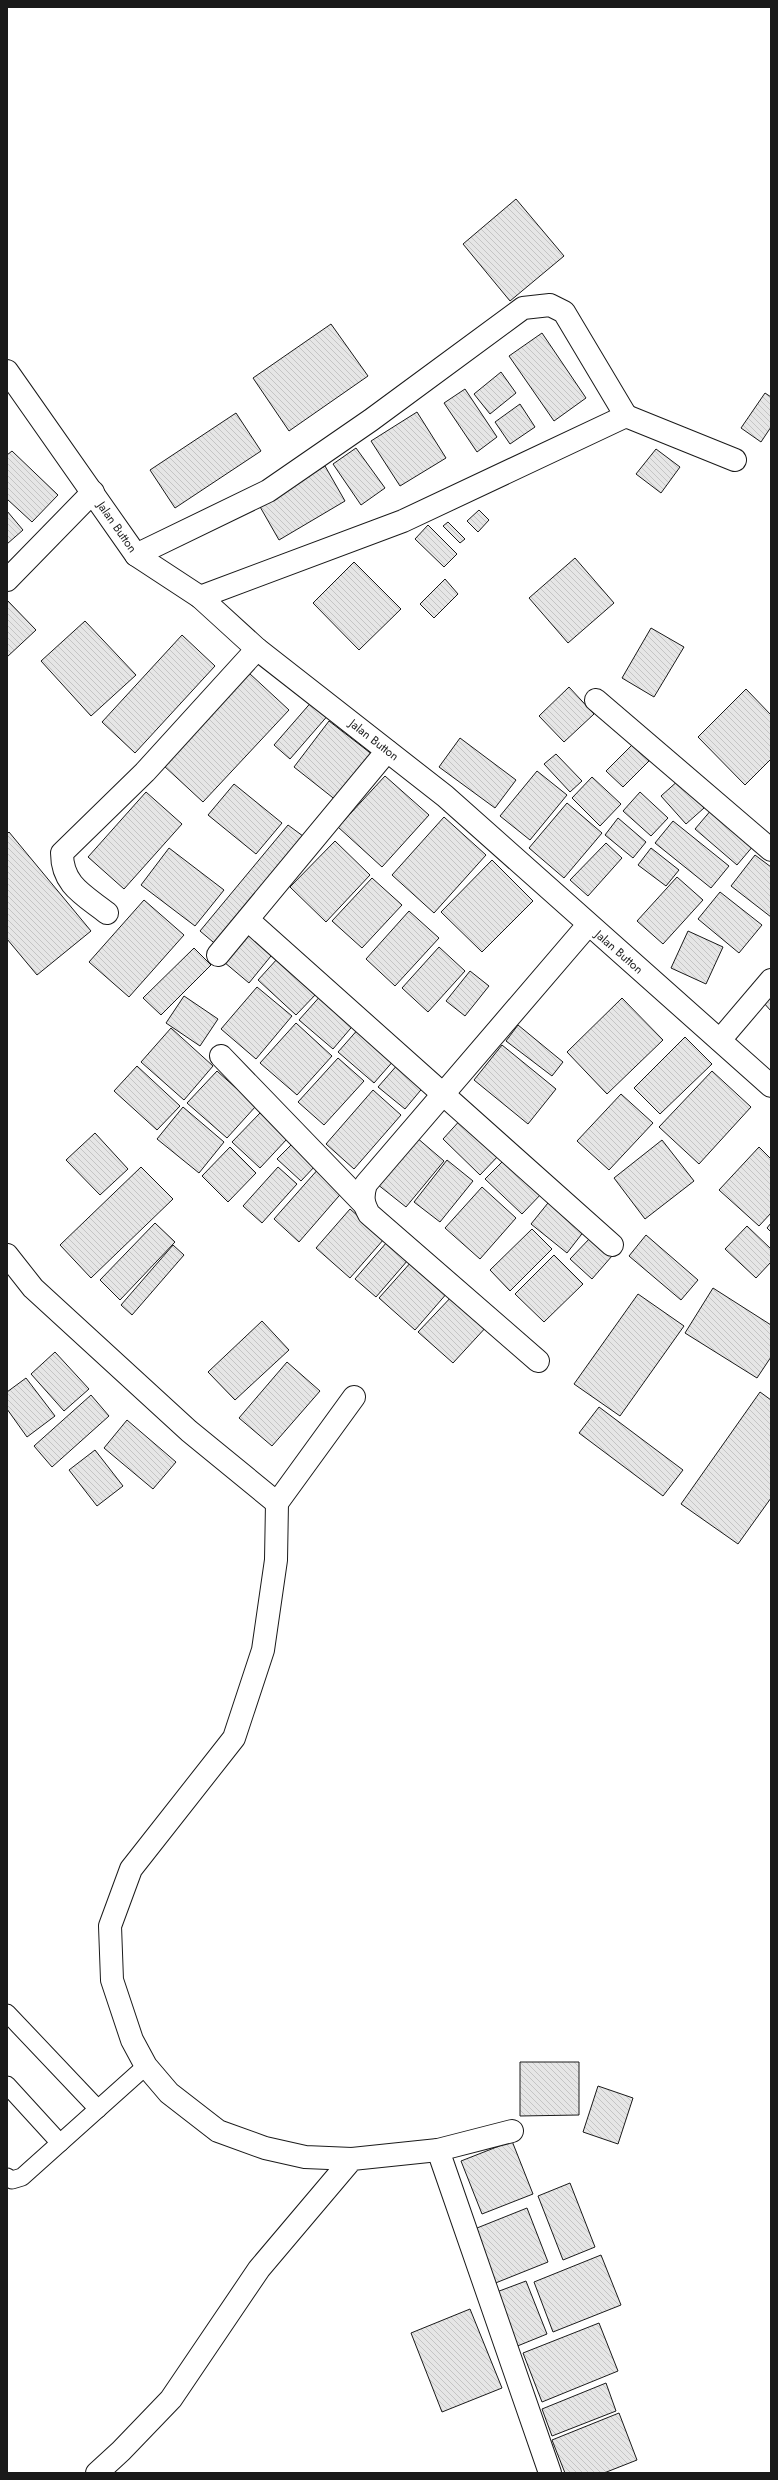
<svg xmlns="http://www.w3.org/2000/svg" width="778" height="2480" font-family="Jost,sans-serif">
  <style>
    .building { fill: url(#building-back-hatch); stroke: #1a1a1a }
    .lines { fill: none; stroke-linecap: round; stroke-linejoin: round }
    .service-casing { stroke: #1a1a1a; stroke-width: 19 }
    .minor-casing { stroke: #1a1a1a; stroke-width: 24 }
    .service { stroke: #fff; stroke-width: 17 }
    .minor { stroke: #fff; stroke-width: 22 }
    .labels { text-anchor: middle; stroke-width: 3; stroke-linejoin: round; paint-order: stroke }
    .street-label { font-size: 12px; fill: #1a1a1a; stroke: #fff }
  </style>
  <defs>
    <pattern id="building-back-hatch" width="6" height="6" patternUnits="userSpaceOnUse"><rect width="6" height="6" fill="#e6e6e6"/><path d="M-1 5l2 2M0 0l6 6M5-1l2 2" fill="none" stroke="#c5c5c5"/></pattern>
  </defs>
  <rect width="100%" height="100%" fill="#fff"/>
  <g class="building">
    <path d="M516,199l48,57 -54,45 -47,-57z"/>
    <path d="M331,324l37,52 -79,55 -36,-53z"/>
    <path d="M542,333l44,65 -32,23 -45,-65z"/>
    <path d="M501,372l15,21 -26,21 -16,-20z"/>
    <path d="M465,389l32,48 -20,15 -33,-49z"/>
    <path d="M765,393l6,4v30l-10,15 -20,-14z"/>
    <path d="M520,404l15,23 -25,17 -15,-22z"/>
    <path d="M417,412l29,46 -46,28 -29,-45z"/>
    <path d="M236,413l25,38 -86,57 -25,-38z"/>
    <path d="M356,448l29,40 -24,17 -28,-41z"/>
    <path d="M656,449l24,18 -19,26 -25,-19z"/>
    <path d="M12,451l46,44 -26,27 -25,-23v-44z"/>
    <path d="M325,466l20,35 -66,39 -20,-35z"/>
    <path d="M479,510l10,10 -11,12 -11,-11z"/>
    <path d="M7,511l16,19 -16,14z"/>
    <path d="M448,522l17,17 -5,4 -17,-17z"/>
    <path d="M428,525l29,29 -13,13 -29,-28z"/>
    <path d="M575,558l39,45 -46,40 -39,-45z"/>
    <path d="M354,562l47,47 -42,41 -46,-47z"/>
    <path d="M445,579l13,15 -24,24 -14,-14z"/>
    <path d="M7,600l29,30 -29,27z"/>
    <path d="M85,621l51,54 -45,41 -50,-55z"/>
    <path d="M651,628l33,19 -30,50 -32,-19z"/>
    <path d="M182,635l33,31 -80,87 -33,-31z"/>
    <path d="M249,673l40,37 -86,92 -40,-37z"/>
    <path d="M569,687l25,27 -30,28 -25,-26z"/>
    <path d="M746,689l25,26v44l-26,26 -47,-48z"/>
    <path d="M314,699l16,14 -40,46 -16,-14z"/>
    <path d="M329,721l44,34 -36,46 -43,-34z"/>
    <path d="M460,738l56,42 -21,28 -56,-41z"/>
    <path d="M632,745l17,16 -26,26 -17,-16z"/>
    <path d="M556,754l26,27 -12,11 -26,-28z"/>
    <path d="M537,771l30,24 -37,45 -30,-24z"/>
    <path d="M385,776l44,39 -47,52 -44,-40z"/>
    <path d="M592,777l29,27 -21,22 -28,-28z"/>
    <path d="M680,779l24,29 -18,16 -25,-28z"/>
    <path d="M234,784l48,39 -26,31 -48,-39z"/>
    <path d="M146,792l36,32 -58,65 -36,-32z"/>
    <path d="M640,792l28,26 -17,18 -28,-25z"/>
    <path d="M567,803l35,30 -38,45 -35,-30z"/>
    <path d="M712,809l42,36 -17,20 -42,-36z"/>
    <path d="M444,817l42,38 -52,58 -42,-38z"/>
    <path d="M618,818l28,24 -13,16 -28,-23z"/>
    <path d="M673,821l56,45 -18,22 -56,-45z"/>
    <path d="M288,825l19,14 -88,108 -19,-16z"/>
    <path d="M9,832l82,99 -54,44 -30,-36v-105z"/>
    <path d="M335,841l35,34 -44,47 -36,-35z"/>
    <path d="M606,843l16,15 -34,38 -18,-16z"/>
    <path d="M169,848l55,42 -29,36 -54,-41z"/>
    <path d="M651,848l28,22 -13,16 -28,-21z"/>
    <path d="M755,855l16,12v50l-40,-31z"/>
    <path d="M492,860l41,41 -51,51 -41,-40z"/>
    <path d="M677,877l26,23 -40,44 -26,-23z"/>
    <path d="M372,878l30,27 -40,43 -30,-27z"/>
    <path d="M720,892l42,33 -23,28 -41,-34z"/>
    <path d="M144,900l40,35 -55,62 -40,-35z"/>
    <path d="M409,911l30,27 -44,48 -29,-27z"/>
    <path d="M251,930l24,21 -26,32 -25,-21z"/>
    <path d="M688,931l35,16 -17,37 -35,-16z"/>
    <path d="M439,947l26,24 -37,41 -26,-24z"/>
    <path d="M194,948l17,17 -50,50 -18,-17z"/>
    <path d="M278,958l39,35 -21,22 -38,-35z"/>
    <path d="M470,971l19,15 -24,30 -19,-15z"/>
    <path d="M257,987l35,29 -36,43 -35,-30z"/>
    <path d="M323,993l33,29 -23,27 -34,-29z"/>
    <path d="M771,994v17l-8,-9z"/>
    <path d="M184,996l34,23 -18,27 -34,-23z"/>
    <path d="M622,998l41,42 -56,54 -40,-42z"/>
    <path d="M296,1023l36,33 -35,39 -37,-32z"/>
    <path d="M518,1025l45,37 -11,14 -46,-35z"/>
    <path d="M360,1027l35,32 -21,24 -36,-31z"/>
    <path d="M171,1028l42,38 -29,34 -43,-38z"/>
    <path d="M685,1037l27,27 -52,50 -26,-26z"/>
    <path d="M502,1045l54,44 -28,35 -54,-44z"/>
    <path d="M338,1058l26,23 -40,44 -26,-23z"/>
    <path d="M399,1063l26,22 -20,24 -27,-22z"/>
    <path d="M137,1066l43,40 -23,24 -43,-39z"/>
    <path d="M217,1071l39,35 -29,32 -40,-35z"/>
    <path d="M712,1071l39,36 -52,57 -40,-37z"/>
    <path d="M373,1090l28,25 -47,54 -28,-25z"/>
    <path d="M621,1094l32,29 -44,47 -32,-29z"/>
    <path d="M183,1107l41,35 -25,31 -42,-34z"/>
    <path d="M260,1113l27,26 -27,29 -28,-26z"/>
    <path d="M463,1117l38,36 -21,22 -37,-36z"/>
    <path d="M95,1133l33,36 -28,26 -34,-35z"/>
    <path d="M416,1137l28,24 -38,46 -29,-23z"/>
    <path d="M662,1140l32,41 -49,38 -31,-41z"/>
    <path d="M293,1143l23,22 -15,16 -24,-22z"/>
    <path d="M230,1147l26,26 -28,29 -26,-26z"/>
    <path d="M759,1147l12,12v54l-12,13 -40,-36z"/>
    <path d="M507,1157l36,35 -21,22 -37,-35z"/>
    <path d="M447,1160l26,21 -33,41 -26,-20z"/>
    <path d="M141,1167l32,32 -82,79 -31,-33z"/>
    <path d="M278,1167l19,17 -35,39 -19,-17z"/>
    <path d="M320,1167l25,22 -46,53 -25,-23z"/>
    <path d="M482,1187l34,31 -36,41 -35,-31z"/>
    <path d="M552,1198l36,28 -21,27 -36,-29z"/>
    <path d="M350,1209l34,30 -34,39 -34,-30z"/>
    <path d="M155,1223l20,19 -55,58 -20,-20z"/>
    <path d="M771,1223v9l-4,-4z"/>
    <path d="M747,1226l24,23v13l-15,16 -31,-29z"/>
    <path d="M532,1229l20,20 -42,42 -20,-21z"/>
    <path d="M646,1235l52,45 -17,20 -52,-44z"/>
    <path d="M591,1237l21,19 -20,23 -22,-20z"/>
    <path d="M387,1242l21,18 -32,37 -21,-18z"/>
    <path d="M173,1245l11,10 -52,60 -11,-10z"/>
    <path d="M554,1255l29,29 -39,38 -29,-28z"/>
    <path d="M412,1261l36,31 -33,38 -36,-32z"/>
    <path d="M713,1288l58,37v32l-14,21 -72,-45z"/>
    <path d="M454,1294l34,31 -35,38 -35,-31z"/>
    <path d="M638,1294l46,32 -64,90 -46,-32z"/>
    <path d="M262,1321l27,29 -54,50 -27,-28z"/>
    <path d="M55,1352l34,37 -25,22 -33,-37z"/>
    <path d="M287,1362l33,29 -48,55 -33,-28z"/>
    <path d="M26,1378l29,38 -28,21 -20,-28v-17z"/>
    <path d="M760,1392l11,8v98l-33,46 -57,-40z"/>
    <path d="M91,1395l18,21 -57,51 -18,-21z"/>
    <path d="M599,1407l84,63 -20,26 -84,-63z"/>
    <path d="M127,1420l49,42 -23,27 -49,-41z"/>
    <path d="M95,1450l28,36 -26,20 -28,-36z"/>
    <path d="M520,2062h59v53l-59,1z"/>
    <path d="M598,2086l35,12 -15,46 -35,-12z"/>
    <path d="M512,2141l21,53 -51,20 -21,-53z"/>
    <path d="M570,2183l25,64 -32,13 -25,-64z"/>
    <path d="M527,2208l21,54 -55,22 -21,-54z"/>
    <path d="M601,2255l20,50 -68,27 -19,-50z"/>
    <path d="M526,2281l21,53 -32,13 -21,-54z"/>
    <path d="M470,2309l32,79 -60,24 -31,-79z"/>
    <path d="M599,2323l19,48 -76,31 -19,-49z"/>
    <path d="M606,2383l10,28 -64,25 -10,-27z"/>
    <path d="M619,2413l18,47 -33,13h-39l-13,-33z"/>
  </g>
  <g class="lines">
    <defs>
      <g id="service">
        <path d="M7,2013l91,96"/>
        <path d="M7,2085l53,58"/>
        <path d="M7,2177l5,3 10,-3 124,-111"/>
      </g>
      <g id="minor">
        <path d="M7,371l129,184 64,42 57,52 188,147 326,290"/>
        <path d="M136,555l132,-64 103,-71 152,-112 27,-3 14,7 62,104"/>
        <path d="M7,580l86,-88"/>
        <path d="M200,597l203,-76 223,-105 109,44"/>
        <path d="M596,700l175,150"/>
        <path d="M107,913c-23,-18 -45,-28 -45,-60l83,-81 112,-123"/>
        <path d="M248,920l364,325"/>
        <path d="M218,955l169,-204"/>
        <path d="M720,1040l51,-60"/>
        <path d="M221,1056l142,147"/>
        <path d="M7,1255l26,33 156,143 88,72"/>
        <path d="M538,1361l-169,-147c-6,-11 -7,-17 -3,-30l222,-259"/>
        <path d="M438,2150l112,323"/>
        <path d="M352,2159l-47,-2 -40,-9 -47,-17 -49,-38 -23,-27 -14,-26 -20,-60 -2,-54 21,-57 103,-131 29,-88 13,-90 1,-57 77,-106"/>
        <path d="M97,2473l24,-22 50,-52 88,-130 93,-110 86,-9 74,-19"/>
      </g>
    </defs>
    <use href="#service" class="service-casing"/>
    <use href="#minor" class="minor-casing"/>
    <use href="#service" class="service"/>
    <use href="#minor" class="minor"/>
  </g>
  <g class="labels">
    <g class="street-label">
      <text transform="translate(117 527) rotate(55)" y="4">Jalan Button</text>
      <text transform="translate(374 740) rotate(38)" y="4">Jalan Button</text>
      <text transform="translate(619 952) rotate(41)" y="4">Jalan Button</text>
    </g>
  </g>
  <rect width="778" height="2480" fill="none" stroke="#1a1a1a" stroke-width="16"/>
</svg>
